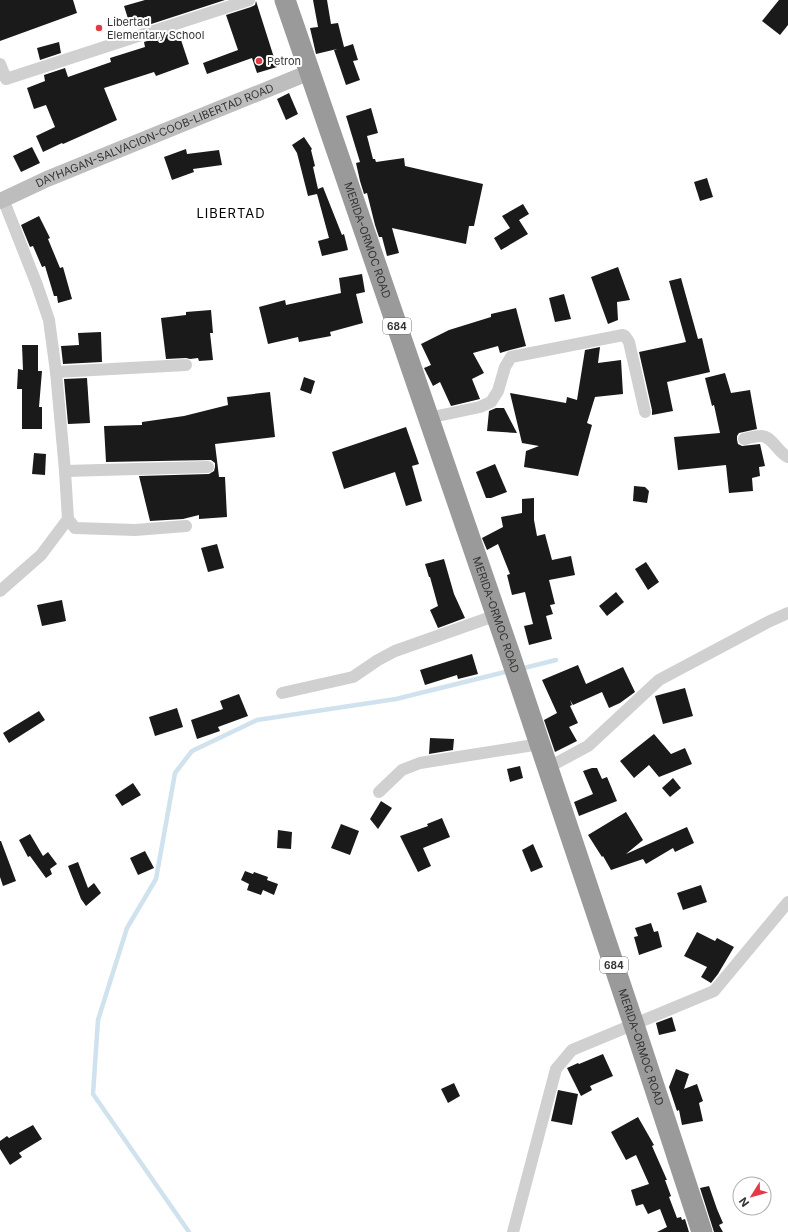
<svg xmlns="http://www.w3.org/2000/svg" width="788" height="1232" font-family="Inter,sans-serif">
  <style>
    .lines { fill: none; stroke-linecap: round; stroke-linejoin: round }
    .stream { stroke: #cfe2ee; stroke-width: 4.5 }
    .building { fill: #1a1a1a }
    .street { stroke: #d0d0d0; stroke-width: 12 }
    .secondary { stroke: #bdbdbd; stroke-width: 16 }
    .highway { stroke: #9a9a9a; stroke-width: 21 }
    .poi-dot { fill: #e63946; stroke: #fff; stroke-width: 1.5 }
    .labels { text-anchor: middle; stroke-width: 4; stroke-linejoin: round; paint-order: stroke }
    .shield { fill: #fff; stroke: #707070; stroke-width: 1 }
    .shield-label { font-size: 10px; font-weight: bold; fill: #333 }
    .poi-label { font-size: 11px; fill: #333; stroke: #fff; text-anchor: start }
    .street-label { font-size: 11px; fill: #333; stroke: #fff }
    .quarter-label { font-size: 13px; letter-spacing: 1px; fill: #000; stroke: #fff }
  </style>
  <rect width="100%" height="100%" fill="#fff"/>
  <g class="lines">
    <g class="stream">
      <path d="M520,669l36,-9"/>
      <path d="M189,1232l-96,-138 5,-74 29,-92 29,-49 19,-106 17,-22 65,-31 139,-21 113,-28"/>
    </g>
  </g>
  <g class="building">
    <path d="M0,0h73l4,13 -77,28z"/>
    <path d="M145,0h80l-86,28 -2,-5 -7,2 -6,-19z"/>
    <path d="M313,0h14l4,24 7,-1 6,24 9,-3 5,16 -5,1 7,19 -14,5 -12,-35 3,-1 -21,5 -6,-26 8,-1z"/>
    <path d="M779,0h9v25l-8,10 -18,-14z"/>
    <path d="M256,1l21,66 -20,6 -5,-15 -45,16 -4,-11 35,-13 -12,-35 25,-8 4,-2z"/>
    <path d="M178,31l11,33 -33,12 -2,-4 -50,16 13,32 -54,24 -1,-1 -19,9 -7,-16 19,-9 -9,-22 -12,4 -7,-21 18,-7 -1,-6 21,-7 3,9 43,-15 -1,-4 35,-11 -1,-5z"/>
    <path d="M59,42l2,11 -21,7 -3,-12z"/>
    <path d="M289,93l9,21 -12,6 -9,-21z"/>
    <path d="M371,108l7,25 -11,3 6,23h2l1,3 28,-4 1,8 78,18 -9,42h-5l-3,18 -74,-16 7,25 -12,3 -5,-19h-3l-4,-12 -8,-32 -3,1 -4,-13 -4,-18 4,-1 -14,-46z"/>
    <path d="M304,137l8,12 -1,1 4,16 -2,1 5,22 5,-2 19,48 2,-1 4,16 -26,6 -4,-15 11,-3 -12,-44 -9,2 -11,-43 -5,-8z"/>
    <path d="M32,147l8,16 -19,9 -8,-16z"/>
    <path d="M186,149l1,5 32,-4 3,15 -29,4 1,3 -22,8 -8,-23z"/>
    <path d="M707,178l6,19 -13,4 -6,-19z"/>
    <path d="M523,204l6,10 -10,6 9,14 -27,16 -7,-12 16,-10 -8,-12z"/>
    <path d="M39,216l11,22 -2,1 12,29 3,-1 9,32 -14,4 -1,-7h-3l-9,-30 -3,1 -9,-21 -3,1 -9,-22z"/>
    <path d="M618,267l12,33 -13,2 1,18 -10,4 -17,-47z"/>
    <path d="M362,274l3,18 -9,2 7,29 -33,9 1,4 -32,6 -1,-5 -30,7 -9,-37 26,-7 1,5 55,-12 -2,-15z"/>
    <path d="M681,278l17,61 4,-1 8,34 -43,10 6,29 -21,4v-5l-13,-58 47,-10 -17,-61z"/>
    <path d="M564,294l7,25 -16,3 -6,-24z"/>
    <path d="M516,308l10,38 -16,4 -10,3 -2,-7 -25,7 11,20 -12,6 8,20 -29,7 -11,-24 -7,4 -9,-18 7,-3 -10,-21 28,-14 42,-13v-3z"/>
    <path d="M211,310l2,23h-3l3,27 -14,1 -1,-3 -8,1 -4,-1 -20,1 -5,-41 25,-3v-3z"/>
    <path d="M101,332l1,30 -39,2 -2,-18 18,-1 -1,-12z"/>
    <path d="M22,345h16v26h4l-3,36h3v22h-20v-40h-5l1,-20 5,1z"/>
    <path d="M600,347l-2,16 23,-3 2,34 -28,3 -8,26 5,2 -14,51 -54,-9 2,-16 13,-5 -17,-3 -12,-50 56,10 1,-6 10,3 8,-50z"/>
    <path d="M725,373l6,20 19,-3 7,39 -18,4 -2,3v4l1,4 4,2 18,-2 5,22 -6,1 1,9 -8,2 1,13 -24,2 -3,-28 -48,5 -4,-33 46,-4 -6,-28 -2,1 -7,-28z"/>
    <path d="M304,377l11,4 -4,13 -11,-4z"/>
    <path d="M87,378l3,45 -22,1 -4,-45z"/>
    <path d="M270,392l5,45 -60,7 4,33h6l2,40 -28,2v-4l-16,4 -33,2 -11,-45 70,-2 5,-3 1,-4v-4l-4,-3 -105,2 -2,-36 38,-1v-3l42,-6 44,-11 -1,-8z"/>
    <path d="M496,408h8l13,25 -30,-2 2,-20z"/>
    <path d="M406,427l13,37 -7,2 10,35 -16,5 -11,-34 -51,17 -12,-37z"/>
    <path d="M34,453l12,1 -1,21 -13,-1z"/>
    <path d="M495,464l12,28 -16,6h-5l-10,-26z"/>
    <path d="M634,486l11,1 4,4 -2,12 -14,-2z"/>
    <path d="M534,498v22l3,16 8,-2 7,26 19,-4 4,19 -26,5 6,24 -5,1 3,9 -7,2 6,23 -23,6 -5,-19 9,-2 -8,-32 -13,3 -5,-20 3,-1 -12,-30 -11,6 -5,-12 21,-11 -2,-10 21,-4v-14z"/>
    <path d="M217,544l7,24 -16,4 -7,-24z"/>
    <path d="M444,559l10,35 11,24 -27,10 -8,-18 8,-4 -8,-29h-1l-4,-13z"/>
    <path d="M646,562l13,20 -11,8 -13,-21z"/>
    <path d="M616,592l8,10 -17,14 -8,-10z"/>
    <path d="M62,600l4,21 -24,5 -5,-21z"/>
    <path d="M472,654l6,20 -20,5 -1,-4 -32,10 -5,-15z"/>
    <path d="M578,665l8,19 37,-17 12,25 -15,11 -11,5 -7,-16 -29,13 -3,-5 2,5 -2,1 8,17 -9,4 8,14 -22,11 -11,-32 13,-7 -15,-33z"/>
    <path d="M685,688l8,28 -30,8 -8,-28z"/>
    <path d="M239,694l9,22 -30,11 2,4 -23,8 -6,-19 32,-11 -3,-8z"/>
    <path d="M177,708l6,19 -28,9 -6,-19z"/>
    <path d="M39,711l6,9 -36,23 -6,-10z"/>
    <path d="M654,734l17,20 14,-6 7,16 -33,13 -10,-12 -15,13 -14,-17z"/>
    <path d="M430,738l24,1 -1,11 -24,4z"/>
    <path d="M520,766l3,12 -13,4 -3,-13z"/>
    <path d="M592,768h5l5,11 5,-2 10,24 -38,15 -5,-14 19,-8 -10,-23z"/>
    <path d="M673,778l8,10 -11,9 -8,-9z"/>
    <path d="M133,783l8,12 -19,11 -7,-11z"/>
    <path d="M381,801l11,7 -14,21 -8,-10z"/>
    <path d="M626,812l17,28 -17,14 61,-27 7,16 -19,9 -2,-4 -27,16 -3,-5 -32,11 -8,-14 -1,1 -14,-22z"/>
    <path d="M442,818l8,19 -27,11 8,18 -13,6 -18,-36 28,-10 -1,-2z"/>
    <path d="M341,824l18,7 -9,24 -19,-7z"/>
    <path d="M278,830l14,2 -1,17 -14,-1z"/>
    <path d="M30,834l13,22 5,-4 9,12 -7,5 2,5 -6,4 -16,-22 -2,1 -9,-17z"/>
    <path d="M0,841h1l15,40 -13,5 -3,-9z"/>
    <path d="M533,844l10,23 -12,5 -9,-22z"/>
    <path d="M145,851l9,17 -16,7 -8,-17z"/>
    <path d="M78,862l10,26 6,-5 7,10 -15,13 -5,-7 -13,-33z"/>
    <path d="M245,871l8,3 1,-2 14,5 -1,3 11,4 -4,11 -11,-5 -2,5 -14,-5 2,-6 -8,-4z"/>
    <path d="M701,885l6,17 -24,8 -6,-17z"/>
    <path d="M651,923l3,9 4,-1 4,16 -23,8 -5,-18 4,-1 -3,-8z"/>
    <path d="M697,932l18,9 2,-3 17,9 -16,27 -7,9 -10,-6 6,-10 -23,-11z"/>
    <path d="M672,1017l4,14 -17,4 -3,-12z"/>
    <path d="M603,1054l10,22 -23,10 2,4 -11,6 -14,-28 11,-5 1,1z"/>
    <path d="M676,1069l13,5 -5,15 13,-5 6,17 -4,2 4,18 -21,4 -3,-15 -2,1 -8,-24z"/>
    <path d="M454,1083l6,13 -12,7 -7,-14z"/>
    <path d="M558,1090l20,4 -6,31 -21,-4z"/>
    <path d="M638,1117l16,28 -2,1 15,34h-2l6,16 -2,1 8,21 4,-1 1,3 3,-1 4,13h-32l10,-5 -7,-18 -12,5 -5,-10 -7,2 -5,-16 18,-6 -13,-29 -10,5 -15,-28z"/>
    <path d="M33,1125l9,14 -23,14 3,4 -12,8 -10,-16v-8l7,-5 2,2z"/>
    <path d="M709,1186l8,23 6,14 -4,2 4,7h-9l-14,-44z"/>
  </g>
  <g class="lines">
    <g class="street">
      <path d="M0,64l6,15 243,-79"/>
      <path d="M3,199l34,86 12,35 7,52 9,99 3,48 7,9 60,2 51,-4"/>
      <path d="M56,372l130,-7"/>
      <path d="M428,418l52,-11 11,-5 7,-11 7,-24 6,-10 112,-22 2,1 4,6 16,70"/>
      <path d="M744,439c5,-1 11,-3 16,-3 12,-1 17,16 28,21"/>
      <path d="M65,471l143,-4"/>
      <path d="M0,591l41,-36 27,-36"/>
      <path d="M282,693l71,-16 25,-17 17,-9 102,-36"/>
      <path d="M547,768l41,-22 71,-66 109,-58 20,-9"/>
      <path d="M379,792l23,-22 18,-7 120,-19"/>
      <path d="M513,1232l43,-163 16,-19 142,-59 74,-89"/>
    </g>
    <path class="secondary" id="s1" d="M0,201l47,-22 263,-107"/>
    <path class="highway" id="s2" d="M285,0l224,652 125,373 68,207"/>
  </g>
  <g class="poi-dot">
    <circle cx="99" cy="28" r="4"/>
    <circle cx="259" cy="61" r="4"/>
  </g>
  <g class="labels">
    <g class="shield">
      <rect x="383" y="318" width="28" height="16" rx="3"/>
      <rect x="600" y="957" width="28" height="16" rx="3"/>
    </g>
    <g class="shield-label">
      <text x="397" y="330">684</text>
      <text x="614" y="969">684</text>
    </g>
    <g class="poi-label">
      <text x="107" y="26">Libertad<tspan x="107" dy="13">Elementary School</tspan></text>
      <text x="267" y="65">Petron</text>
    </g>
    <g class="street-label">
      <text dy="4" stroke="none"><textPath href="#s1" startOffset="168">DAYHAGAN-SALVACION-COOB-LIBERTAD ROAD</textPath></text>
      <text dy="4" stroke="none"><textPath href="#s2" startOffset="254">MERIDA-ORMOC ROAD</textPath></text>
      <text dy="4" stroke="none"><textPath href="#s2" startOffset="650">MERIDA-ORMOC ROAD</textPath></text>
      <text dy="4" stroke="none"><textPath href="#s2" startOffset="1106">MERIDA-ORMOC ROAD</textPath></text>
    </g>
    <g class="quarter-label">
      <text x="231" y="218">LIBERTAD</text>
    </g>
  </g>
  <g transform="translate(752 1196) rotate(233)"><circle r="19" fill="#ffffff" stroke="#adadad"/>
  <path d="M0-3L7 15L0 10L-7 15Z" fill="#e63946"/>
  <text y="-6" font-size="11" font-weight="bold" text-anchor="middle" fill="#333333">N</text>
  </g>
</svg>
